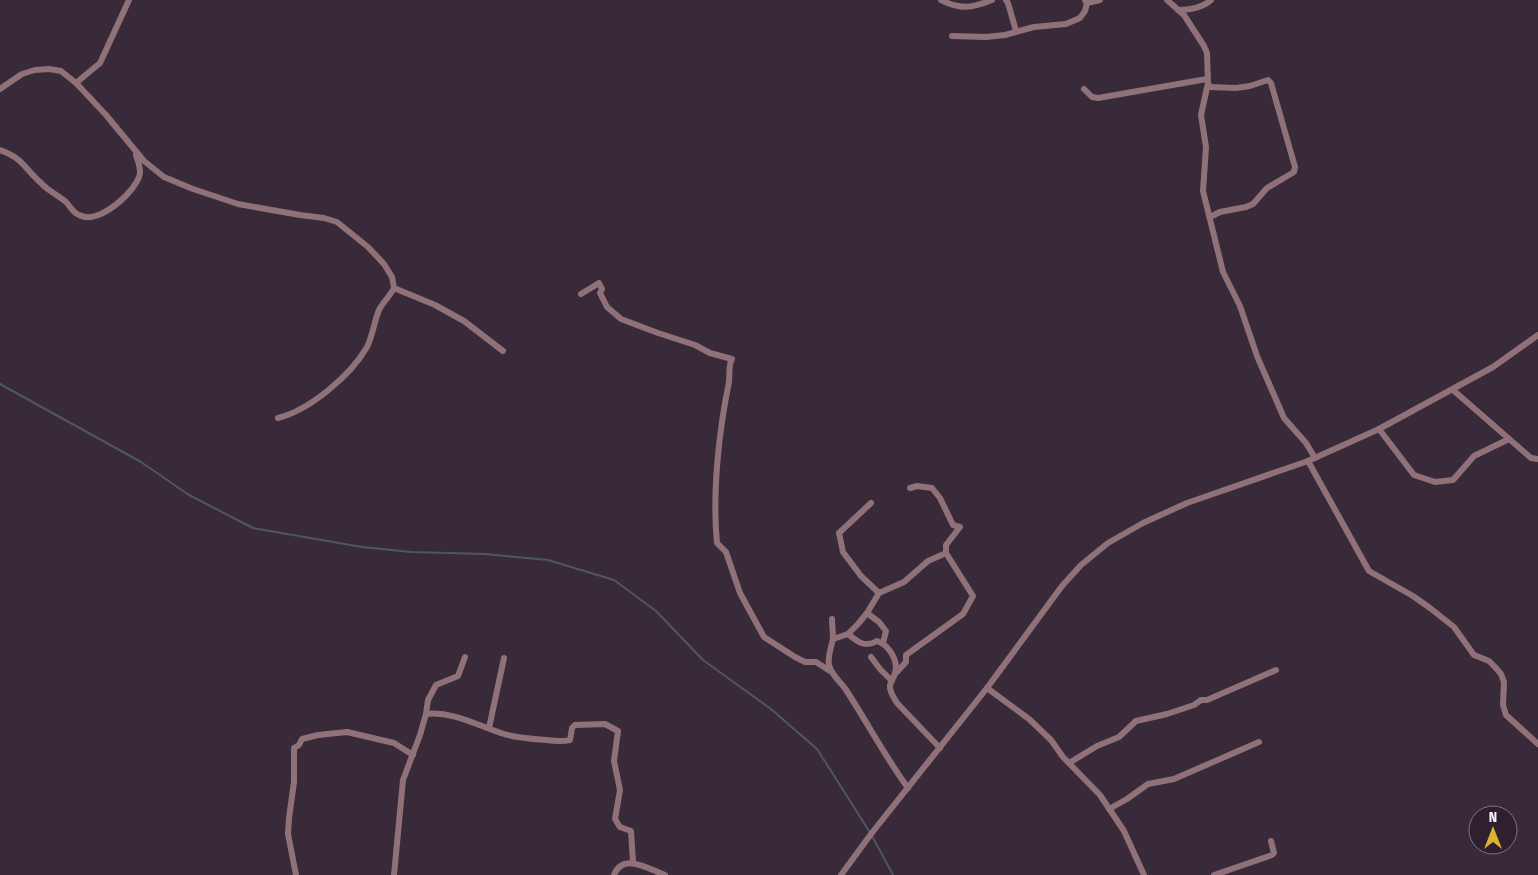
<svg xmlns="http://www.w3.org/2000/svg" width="1538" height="875" font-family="'Fira Sans Condensed',sans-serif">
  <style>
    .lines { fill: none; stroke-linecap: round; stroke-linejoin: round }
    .stream { stroke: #4d5763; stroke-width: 2 }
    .minor { stroke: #917178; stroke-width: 6 }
  </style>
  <rect width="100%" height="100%" fill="#392a3a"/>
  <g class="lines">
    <path class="stream" d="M0,384l141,78 48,33 64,33 109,19 49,5 74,2 63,6 66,20 42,31 47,49 68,49 46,40 54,85 22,41"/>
    <g class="minor">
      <path d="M941,0c20,10 31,8 51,0"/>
      <path d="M1006,0l2,3 8,28"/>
      <path d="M1167,0l17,15 20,31 3,7 1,30 -7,32 5,32 -3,44 20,81 17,34 17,50 27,62 22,25 9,15"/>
      <path d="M1087,3l13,-3"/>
      <path d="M1178,10c13,0 24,-2 33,-10"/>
      <path d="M952,36l34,1 19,-2 29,-8 32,-3 14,-6 5,-7 2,-8 -2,-3"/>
      <path d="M76,83l24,-20 29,-63"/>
      <path d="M1208,83l2,4 26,1 14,-2 18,-6 3,3 24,84 -1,5 -27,16 -14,16 -7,3 -26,5 -10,5"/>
      <path d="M0,89l22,-15 13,-4 14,-1 12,2 15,12 30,32 38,46 20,16 29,12 45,15 62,11 24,3 13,4 31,25 16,17 8,13 2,11 41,17 29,16 39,30"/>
      <path d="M1084,89l8,8 6,1 109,-19"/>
      <path d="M0,150c23,8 24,18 41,33 7,8 17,12 25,19 4,4 7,11 13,13 17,9 42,-13 52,-25 11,-14 11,-18 5,-35"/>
      <path d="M581,294l18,-11 3,6 -2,4 7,14 14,12 37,14 37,12 15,8 22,6c-4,7 -2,15 -3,23 -10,48 -17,112 -12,161l9,9 14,41 24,44 31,20 10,5h11l14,9"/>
      <path d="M1453,390l78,68 7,1"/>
      <path d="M278,418c32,-8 73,-43 89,-71 6,-12 7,-25 12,-37 4,-8 11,-14 15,-22"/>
      <path d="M1379,429l35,46 21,7 18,-2 21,-24 35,-17"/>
      <path d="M1308,461l61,110 44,25 17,12 24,19 20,28 15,6 6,6 6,7 3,8 -1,23 3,10 32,29"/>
      <path d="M871,503l-32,30 4,19 18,24 18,17"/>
      <path d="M867,613l12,9 7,9 -3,12"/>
      <path d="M832,619c0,6 1,13 1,19 -1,9 -6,17 -4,27 3,12 13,17 19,28 20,31 38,65 60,95"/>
      <path d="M848,634c10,8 17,14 29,7 12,4 22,20 18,32 -1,6 -6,9 -5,15 1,6 4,10 7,15l43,45"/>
      <path d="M833,639l15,-5 10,-10 9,-11 12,-20 25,-11 24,-21 18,-8"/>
      <path d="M871,657l9,12 12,12"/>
      <path d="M896,673l10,-11v-7l57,-41 10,-18 -27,-43v-8l14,-18 -7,-2 -13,-27 -8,-10 -15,-2 -7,2"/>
      <path d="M987,688l42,31 22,21 12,17 37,38 24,36 20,44"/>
      <path d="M426,714l2,-14 8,-15 22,-9 7,-19"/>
      <path d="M489,728l15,-70"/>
      <path d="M1069,763l28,-17 22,-9 17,-16 31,-7 27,-9 7,-5h6l69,-30"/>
      <path d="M1109,809l18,-10 21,-15 26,-5 85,-37"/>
      <path d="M296,875l-8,-41 1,-16 5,-36v-34l5,-3 3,-6 16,-4 29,-3 47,11 19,12"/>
      <path d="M394,875l9,-95 17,-45 6,-21c28,-3 52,12 78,20 13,4 29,5 42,6 8,1 16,2 24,0l2,-12 3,-3 30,-1 13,7 -4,30 6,29 -5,29 5,8 11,4 2,31"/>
      <path d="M614,875c9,-23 35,-6 51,0"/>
      <path d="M841,875l30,-41 116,-146 75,-102 19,-21 27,-22 35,-20 44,-20 121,-42 71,-32 114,-62 45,-32"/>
      <path d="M1214,875l58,-20 2,-2 -3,-12"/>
    </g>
  </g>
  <g transform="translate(1493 830)"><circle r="24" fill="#2f2030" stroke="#807381"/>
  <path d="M0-4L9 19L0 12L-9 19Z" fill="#dcb233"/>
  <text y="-8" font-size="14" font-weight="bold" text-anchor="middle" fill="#faf0fb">N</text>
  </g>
</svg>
